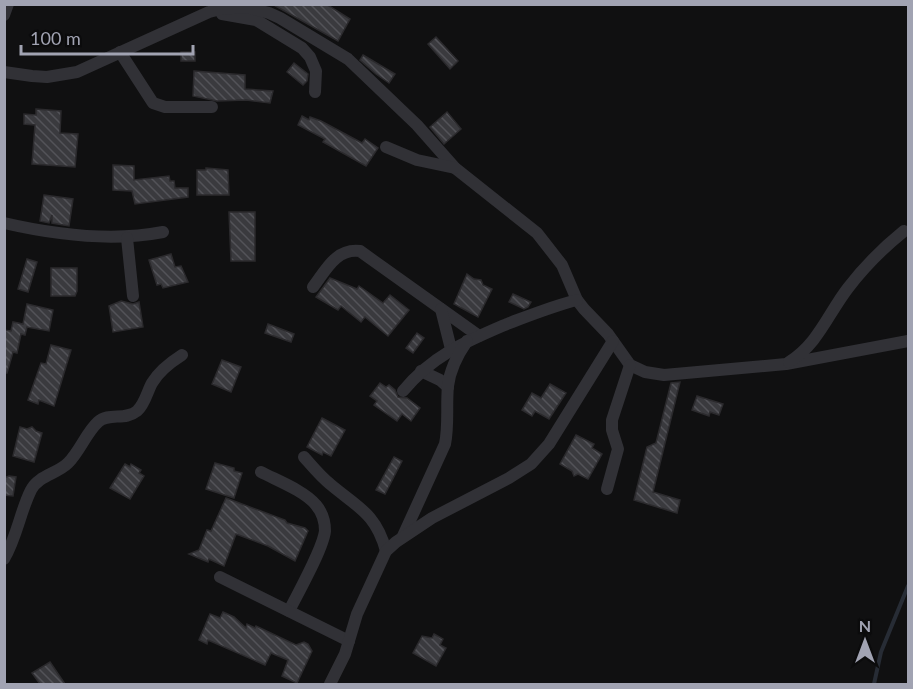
<svg xmlns="http://www.w3.org/2000/svg" width="913" height="689" font-family="Lato,sans-serif">
  <style>
    .lines { fill: none; stroke-linecap: round; stroke-linejoin: round }
    .stream { stroke: #272c35; stroke-width: 4 }
    .building { fill: url(#building-back-hatch); stroke: #2b2a2d; stroke-width: 1.5 }
    .minor { stroke: #313136; stroke-width: 12 }
  </style>
  <defs>
    <pattern id="building-back-hatch" width="6" height="6" patternUnits="userSpaceOnUse" patternTransform="scale(1.5)"><rect width="6" height="6" fill="#3a3a3e"/><path d="M-1 5l2 2M0 0l6 6M5-1l2 2" fill="none" stroke="#535358"/></pattern>
  </defs>
  <rect width="100%" height="100%" fill="#101011"/>
  <g class="lines">
    <path class="stream" d="M874,684l7,-32 27,-66"/>
  </g>
  <g class="building">
    <path d="M272,4h54l24,15 -12,22z"/>
    <path d="M436,37l22,24 -8,8 -22,-25z"/>
    <rect x="181" y="52" width="14" height="9"/>
    <path d="M363,55l32,19 -6,9 -13,-9 -16,-14z"/>
    <path d="M294,63l14,11 -1,7 -4,4 -16,-13z"/>
    <path d="M194,71l51,4v14l28,2 -3,12 -24,-3 -29,1 -24,-5z"/>
    <path d="M36,109l25,2 -1,22 18,1 -3,33 -43,-3 3,-39 -11,-1v-10l12,1z"/>
    <path d="M447,112l14,17 -17,15 -14,-17z"/>
    <path d="M302,116l7,4 1,-3 11,4 41,22 3,-4 13,9 -12,18 -43,-24 2,-3 -27,-14z"/>
    <path d="M113,165l21,1v14l35,-4 1,5h4l1,7h13v9l-53,7 -3,-13 -19,-1z"/>
    <path d="M206,168l22,2 1,25h-32v-25h9z"/>
    <path d="M44,195l29,4 -4,27 -17,-3v-8l-3,8 -9,-2z"/>
    <path d="M229,212h26v49h-24z"/>
    <path d="M171,254l4,13 6,-1 7,16 -25,6 -2,-4 -4,1 -8,-25z"/>
    <path d="M27,259l10,3 -9,30 -10,-3z"/>
    <path d="M51,268h26v23l-2,5h-24z"/>
    <path d="M467,274l7,5 7,1 2,5 9,4 -14,28 -24,-13z"/>
    <path d="M330,278l27,11 2,-3 24,17 7,-8 19,15 -21,26 -23,-19 -4,5 -20,-16 -3,4 -22,-13z"/>
    <path d="M513,294l18,8 -3,5 -4,2 -15,-7z"/>
    <path d="M121,301l12,3 6,-2 4,25 -30,5 -4,-26z"/>
    <path d="M27,304l26,6 -4,21 -22,-4 -2,8 -4,-1 -4,19 -4,-1 -6,21h-3v-43l7,1 2,-9 10,2z"/>
    <path d="M268,324l26,10 -3,8 -26,-9z"/>
    <path d="M417,333l7,5 -11,15 -7,-5z"/>
    <path d="M51,345l20,5 -17,56 -15,-6 -1,4 -10,-4 13,-37 5,1z"/>
    <path d="M222,360l19,7 -10,25 -19,-8z"/>
    <path d="M680,382l-27,110 27,8 -3,13 -43,-13 13,-53 9,-4 15,-60z"/>
    <path d="M380,383l6,4 3,-2 6,5 3,7 9,1 13,10 -9,13 -9,-7 -5,7 -23,-16 3,-4 -7,-5z"/>
    <path d="M550,384l16,9 -17,26 -14,-8 -3,5 -10,-6 10,-17 9,5z"/>
    <path d="M697,396l26,8 -4,11 -9,-3 -1,4 -17,-6z"/>
    <path d="M322,418l23,12 -14,26 -8,-4 -1,3 -15,-8z"/>
    <path d="M20,427l7,2 5,-2 4,4 6,2 -8,29 -21,-6z"/>
    <path d="M576,435l18,9 -2,4 10,6 -14,25 -10,-5 -4,2 -2,-5 -12,-7z"/>
    <path d="M394,457l8,4 -17,33 -9,-4z"/>
    <path d="M215,463l19,5v3l8,2 -8,25 -28,-9z"/>
    <path d="M125,464l5,3 1,-3 10,6 -2,3 5,3 -14,23 -20,-11z"/>
    <path d="M9,476l7,1 -3,19 -9,-1v-17z"/>
    <path d="M226,498l59,22 2,3 18,5 3,3 -13,30 -27,-15 -32,-12 -12,32 -15,-7 -1,3 -19,-8 10,-4 8,-20 4,1z"/>
    <path d="M223,612l11,5 12,11 1,-4 8,4 1,-2 40,19 8,-3 4,2 4,7 -15,32 -15,-7 6,-16 -17,-7 -6,12 -57,-25 -1,4 -8,-4 11,-26 10,4z"/>
    <path d="M434,634l9,5 -3,6 6,3 -10,18 -23,-13 9,-17 10,2z"/>
    <path d="M50,662l15,22h-25l-8,-11z"/>
  </g>
  <g class="lines">
    <g class="minor">
      <path d="M222,14l34,6 46,28 8,9 6,14 -1,21"/>
      <path d="M4,15l4,-11"/>
      <path d="M120,52l33,51 12,4h47"/>
      <path d="M4,72l28,4 15,1 30,-5 132,-60 12,-3 25,-2 23,6 11,5 68,41 69,66 38,43 82,65 25,32 15,35 7,9 24,25 22,31 15,7 19,3 122,-11 122,-23"/>
      <path d="M386,147l31,13 38,8"/>
      <path d="M4,223c52,12 107,19 159,9"/>
      <path d="M127,238l6,58"/>
      <path d="M313,287c13,-17 23,-39 47,-36l119,85"/>
      <path d="M441,309l10,40"/>
      <path d="M789,362c29,-18 39,-48 59,-74 16,-21 35,-40 56,-57"/>
      <path d="M421,371l19,9 8,7"/>
      <path d="M403,391c30,-36 62,-49 104,-67 24,-9 46,-18 70,-24"/>
      <path d="M304,457c8,9 16,19 26,27 27,23 46,29 56,67"/>
      <path d="M261,472c15,8 44,19 55,33 6,7 9,17 9,26 -2,18 -27,62 -36,80"/>
      <path d="M607,489l11,-40 -6,-19v-10l18,-55"/>
      <path d="M403,536l42,-92c4,-19 1,-39 3,-58 2,-17 10,-32 19,-45"/>
      <path d="M4,559c13,-22 16,-47 27,-69 8,-15 26,-16 37,-27 12,-12 18,-30 30,-41 11,-10 27,-1 39,-11 8,-7 10,-19 15,-28 7,-12 19,-21 30,-28"/>
      <path d="M220,577l129,64"/>
      <path d="M330,684l15,-30 12,-40 29,-63 10,-9 36,-24 77,-40 22,-14 18,-20 64,-103"/>
    </g>
  </g>
  <rect width="913" height="689" fill="none" stroke="#a1a3b2" stroke-width="12"/>
  <g transform="translate(865 641)" stroke="#0b0b0c" stroke-width="4.5" paint-order="stroke">
  <path d="M0-4.5L10 22L0 15L-10 22Z" fill="#a1a3b2"/>
  <text y="-9" font-size="16" font-weight="bold" text-anchor="middle" fill="#a1a3b2">N</text>
  </g>
  <path d="M21 45v9h172v-9" fill="none" stroke="#a1a3b2" stroke-width="3"/>
  <text x="30" y="45" font-size="18" fill="#a1a3b2" stroke="#0b0b0c" stroke-width="4.5" paint-order="stroke">100 m</text>
</svg>
